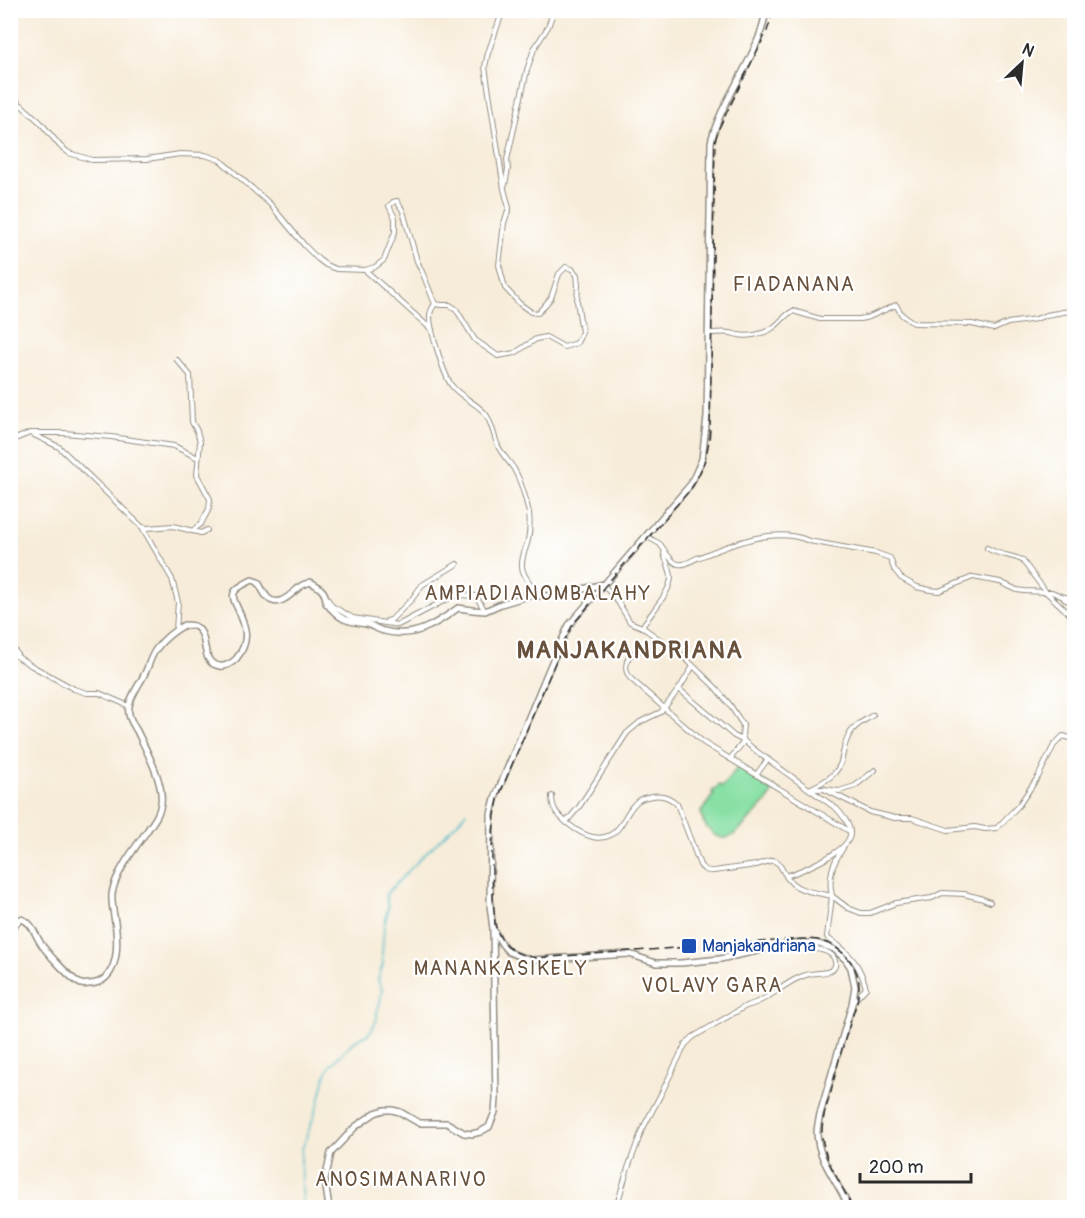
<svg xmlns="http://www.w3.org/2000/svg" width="1085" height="1218" font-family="Pangolin,sans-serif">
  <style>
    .park { fill: #88e0a5; stroke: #5a8668; stroke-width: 1.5 }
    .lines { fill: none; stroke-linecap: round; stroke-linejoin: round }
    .stream { stroke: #4fbcc9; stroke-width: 1.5 }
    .street-casing { stroke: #918c82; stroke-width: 6 }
    .secondary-casing { stroke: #918c82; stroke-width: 8 }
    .primary-casing { stroke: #918c82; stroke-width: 8 }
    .street { stroke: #fff; stroke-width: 4 }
    .secondary { stroke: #fff; stroke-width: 5 }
    .primary { stroke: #fff; stroke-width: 5 }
    .rail { stroke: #2b2b2b; stroke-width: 1.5; stroke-dasharray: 9 4.5; stroke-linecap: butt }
    .transit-dot { fill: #1a4fb4; stroke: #fff; stroke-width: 2 }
    .labels { text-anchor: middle; stroke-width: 4.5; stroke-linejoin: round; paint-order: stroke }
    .transit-label { font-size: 18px; fill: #164399; stroke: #fff; text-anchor: start }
    .neighbourhood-label { font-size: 20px; letter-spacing: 1.5px; fill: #68513c; stroke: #fff }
    .district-label { font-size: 24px; font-weight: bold; letter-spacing: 1.5px; fill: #68513c; stroke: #fff }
  </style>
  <rect width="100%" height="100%" fill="#fff"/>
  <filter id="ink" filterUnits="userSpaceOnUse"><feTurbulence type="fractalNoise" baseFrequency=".0167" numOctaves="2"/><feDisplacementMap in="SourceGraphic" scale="12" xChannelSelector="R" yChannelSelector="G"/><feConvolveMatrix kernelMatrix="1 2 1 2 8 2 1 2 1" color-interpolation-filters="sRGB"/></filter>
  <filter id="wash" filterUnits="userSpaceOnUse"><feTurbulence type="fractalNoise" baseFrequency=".008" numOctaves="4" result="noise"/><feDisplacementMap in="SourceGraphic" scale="24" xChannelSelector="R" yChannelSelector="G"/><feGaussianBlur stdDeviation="1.35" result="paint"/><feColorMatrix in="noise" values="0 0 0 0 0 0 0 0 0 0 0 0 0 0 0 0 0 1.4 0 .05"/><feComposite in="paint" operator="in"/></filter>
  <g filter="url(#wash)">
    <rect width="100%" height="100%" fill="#f7ecd9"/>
    <path class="park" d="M739,766l35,22c-2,3 -3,6 -4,9 -4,6 -31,34 -37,38 -15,10 -31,-9 -32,-23l13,-18 -2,-2 7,-7 3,2z"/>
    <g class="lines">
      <path class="stream" d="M303,1208l-2,-50 1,-9 17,-47 6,-26 5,-10 22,-23 16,-9 4,-5 5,-10v-8l3,-8 2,-14 -4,-9 5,-16 -1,-10 2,-27 4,-19 -2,-14 37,-38 34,-33 9,-11"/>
    </g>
  </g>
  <g filter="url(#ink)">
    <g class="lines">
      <defs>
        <g id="street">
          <path d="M503,10l-15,43 -3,14 19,122 5,19 -5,15 -5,42 6,23 15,16 11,8 7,1 13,-15 8,-24 7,-7 6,2 5,6 1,10 -1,16 5,31 -5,11 -13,4 -18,-10 -10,2 -21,14 -17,3 -23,-16 -19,-31 -6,-4h-8l-7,-1c-3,4 -5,7 -5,12 0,14 14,60 22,70 9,12 29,19 35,30 5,9 7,20 11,30 4,9 11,15 16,23 7,12 12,30 15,44 1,9 1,18 -1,27 -2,9 -7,17 -6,27 1,11 11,18 15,28"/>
          <path d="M10,95l30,27 20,24 9,7 23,7 55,-1 33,-5 25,1 15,5 50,44 35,42 13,13 8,6 10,4 29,1 10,-3 9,-7 11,-28v-14l-6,-12 4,-4 4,-1 6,10 14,50 6,13 12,30"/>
          <path d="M505,185l3,-16 -1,-9 20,-90 7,-21 14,-22 6,-17"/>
          <path d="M365,270l67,60"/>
          <path d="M708,332l3,1c6,0 13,-1 19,0 3,0 6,2 9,2 10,2 24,-1 32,-6 9,-5 13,-14 22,-18l27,8h40l9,-2 27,-12 6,10 12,8 58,1 22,5 14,-6 28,-4 10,-4 23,-4"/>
          <path d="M177,360l13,15 2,47 5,9 3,11 -3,33 13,24 -1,10 -5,9 -3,6 -9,7"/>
          <path d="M30,433l29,14 83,80 30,52 6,23 -2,28"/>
          <path d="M10,441l20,-8h34l47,4 63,9 24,12"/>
          <path d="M143,527l4,1 26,-2 28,7 6,-3"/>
          <path d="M646,536l14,8 5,7 -1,3c2,7 7,16 7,23 0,15 -21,37 -29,50l41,29 32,31 15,18 13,20 -1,11 2,5 16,13 77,55c6,7 14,16 13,26 -2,17 -49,36 -64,41 9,16 30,16 46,20l-5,41c3,4 7,5 12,9 15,12 22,23 27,42l-14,15"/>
          <path d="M987,548c11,7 24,7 35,12l24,32h6l9,4 13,3"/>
          <path d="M665,552c4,4 8,11 13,12 9,2 14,-5 22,-7 32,-13 75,-31 109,-16l67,12 14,5 4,11 7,9 16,9 13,3 9,1 34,-14 27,5 17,8 7,1 22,1 28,26"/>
          <path d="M604,584l2,4 12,14 12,20 12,5"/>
          <path d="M327,598l5,8 21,12 45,7 53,-28 7,-2 18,1 9,15"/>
          <path d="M1064,599l10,5"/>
          <path d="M387,621l4,-1 21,-21 10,-14 35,-21"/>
          <path d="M658,640l-29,16c-4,9 -4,15 1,22l74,65 145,88"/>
          <path d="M10,644l7,10"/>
          <path d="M10,652l22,14 42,23 13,4h12l30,13"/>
          <path d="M693,666l-14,23 55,47 10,5 -14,18"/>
          <path d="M756,775l12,-16"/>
          <path d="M809,789c15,-7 30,-14 33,-31 2,-9 3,-18 9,-26 5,-8 15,-12 22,-17"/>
          <path d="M810,789h14l15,2 16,-5 20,-16"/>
          <path d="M824,789l46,23 25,6h17l36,12 27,-3 10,2 12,-1 22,-23 19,-28 16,-32 9,-9 11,3"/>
          <path d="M552,796c0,14 6,19 15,27 16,13 38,24 53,3 6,-9 10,-20 19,-26 4,-3 9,-3 13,-4 10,-2 18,1 25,8l23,61c4,6 8,6 14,6l42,-6 17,-5 6,4 7,12"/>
          <path d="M566,822l13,-15 48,-74 13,-11 21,-10 18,-23"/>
          <path d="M843,848c-11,16 -15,29 -11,48l16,12 13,5h9l26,-10 36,-5 10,-5 22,1 16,4 10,4"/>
          <path d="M616,1208l12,-40 14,-38 18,-34 25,-51 8,-8 53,-31c18,-4 33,-18 50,-27 4,-2 9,-4 13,-5 9,-2 29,1 26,-13 -2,-9 -12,-11 -19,-12v-6"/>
        </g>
        <g id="secondary">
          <path d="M10,930l10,-11c12,2 14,14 20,23 5,9 32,38 41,42 3,1 6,0 9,0 27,-2 28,-34 26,-54 -1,-12 -5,-24 -4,-36 3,-21 23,-46 35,-63 6,-9 13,-17 14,-28 3,-21 -15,-53 -24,-72 -3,-5 -7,-11 -8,-17 -3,-12 11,-30 16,-41 4,-8 6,-18 12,-25 7,-10 17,-17 27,-23 3,0 7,0 10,1 17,7 4,38 26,40 5,1 12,-3 16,-7 15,-18 10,-33 1,-52 -2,-4 -5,-9 -3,-14 2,-6 13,-10 18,-13l6,2c3,5 6,12 10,16 11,11 25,-6 33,-12 2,-2 6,-2 9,-4 9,4 17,10 16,21 14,17 19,18 40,21 6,1 12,6 18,7 29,8 51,-6 74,-23l15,2 12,1 16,-7 30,-9 15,1 20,-3 38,-9"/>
          <path d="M329,1208l-4,-28 6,-27 24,-26 20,-14 9,-3h8l8,2 19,11h28l17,10 8,1 8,-2 9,-5 6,-15 1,-13 -3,-170"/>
        </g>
        <path id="primary" d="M766,10c-7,49 -44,86 -55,132l-4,275 -5,42 -11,25 -122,141 -17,37 -57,136 -4,16 -1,91 3,24 9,15 7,8 10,4 12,4 98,-6 27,9h25l39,-4 75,-16h21l18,6 12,11 5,8 4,19 -3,17 -32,110c-1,6 -3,13 -3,19 1,29 22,49 32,75"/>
      </defs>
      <use href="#street" class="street-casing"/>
      <use href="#secondary" class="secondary-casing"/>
      <use href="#primary" class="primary-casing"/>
      <use href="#street" class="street"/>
      <use href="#secondary" class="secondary"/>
      <use href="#primary" class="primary"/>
      <path class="rail" d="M771,10v9l-4,12 -48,97 -4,13 -5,287c-1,23 -7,43 -20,62l-85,96 -31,37 -9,16 -65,154c-12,42 -8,89 -5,132 7,22 18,29 41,33l266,-19c7,0 15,0 22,3 18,6 35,24 35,44 0,15 -7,30 -11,44 -7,20 -12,41 -17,62 -4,13 -9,26 -9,40 0,27 20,51 30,76"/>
    </g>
  </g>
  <rect class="transit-dot" x="681" y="938" width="16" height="16" rx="3"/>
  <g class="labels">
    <g class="transit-label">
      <text x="702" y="952">Manjakandriana</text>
    </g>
    <g class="neighbourhood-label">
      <text x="794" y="291">FIADANANA</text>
      <text x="538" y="600">AMPIADIANOMBALAHY</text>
      <text x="501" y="975">MANANKASIKELY</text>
      <text x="712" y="992">VOLAVY GARA</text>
      <text x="401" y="1186">ANOSIMANARIVO</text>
    </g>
    <g class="district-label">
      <text x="630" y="658">MANJAKANDRIANA</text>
    </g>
  </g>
  <rect width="1085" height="1218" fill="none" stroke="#fff" stroke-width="36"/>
  <g transform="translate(1022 63) rotate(26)" stroke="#ffffff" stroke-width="4.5" paint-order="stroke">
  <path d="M0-4.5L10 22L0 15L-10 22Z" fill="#2b2b2b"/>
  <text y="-9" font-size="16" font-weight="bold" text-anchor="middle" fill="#2b2b2b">N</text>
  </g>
  <path d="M860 1173v9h111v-9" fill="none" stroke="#2b2b2b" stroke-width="3"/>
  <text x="869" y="1173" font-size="18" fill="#2b2b2b" stroke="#ffffff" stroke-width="4.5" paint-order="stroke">200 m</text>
</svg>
